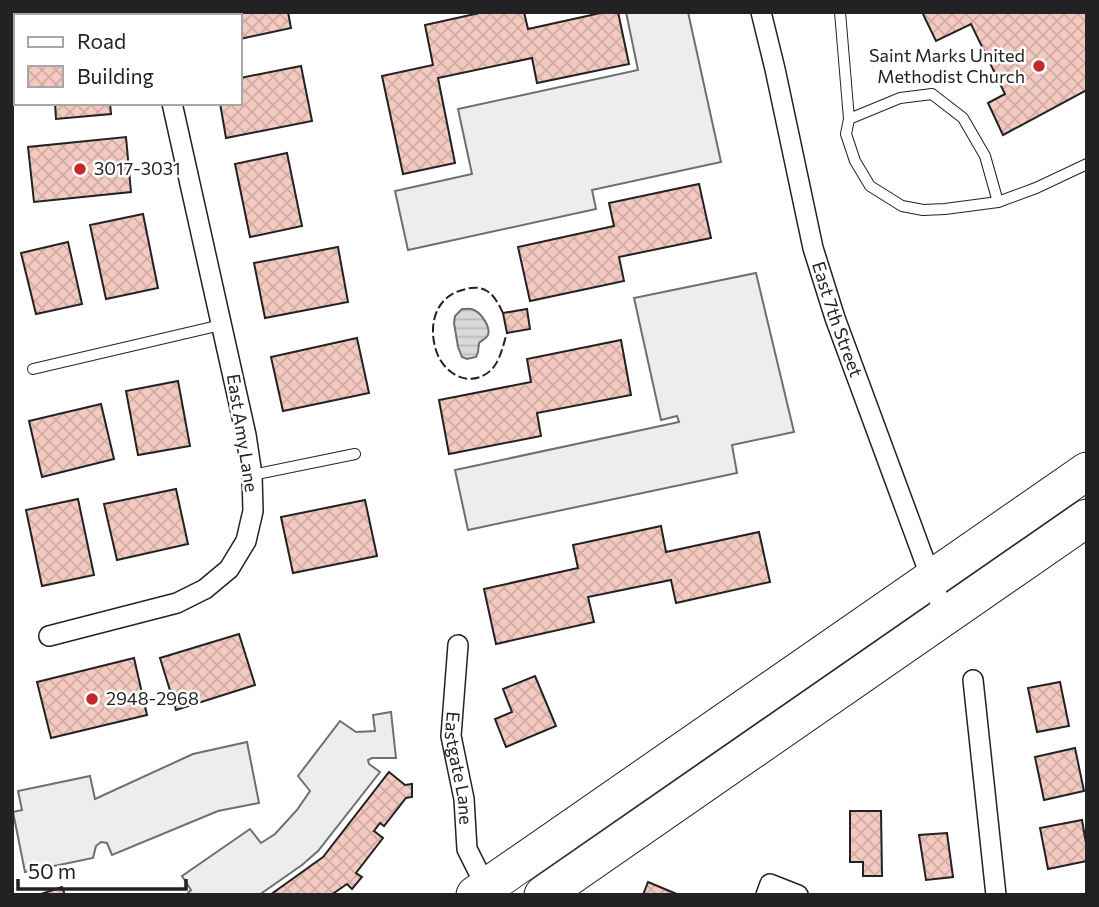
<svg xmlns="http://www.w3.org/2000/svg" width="1099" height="907" font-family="Commissioner,sans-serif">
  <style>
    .parking { fill: #ededed; stroke: #6f6f6f; stroke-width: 2 }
    .water { fill: url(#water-rules); stroke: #6f6f6f; stroke-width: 2 }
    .building { fill: url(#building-cross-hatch); stroke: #222; stroke-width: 2 }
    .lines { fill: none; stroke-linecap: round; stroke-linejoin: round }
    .lane-casing { stroke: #222; stroke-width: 12 }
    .street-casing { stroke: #222; stroke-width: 22 }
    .highway-casing { stroke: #222; stroke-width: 39 }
    .lane { stroke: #fff; stroke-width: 10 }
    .street { stroke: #fff; stroke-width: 19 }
    .highway { stroke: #fff; stroke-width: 37 }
    .fence { stroke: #222; stroke-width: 2; stroke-dasharray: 9 3.5; stroke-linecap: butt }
    .poi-dot { fill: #c62828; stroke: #fff; stroke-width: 2.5 }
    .labels { text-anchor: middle; stroke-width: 5; stroke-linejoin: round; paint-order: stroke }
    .poi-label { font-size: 18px; fill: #222; stroke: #fff; text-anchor: start }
    .street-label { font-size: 18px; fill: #222; stroke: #fff }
  </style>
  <defs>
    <pattern id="water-rules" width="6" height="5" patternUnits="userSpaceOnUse" patternTransform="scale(1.75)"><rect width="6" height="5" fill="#d9d9d9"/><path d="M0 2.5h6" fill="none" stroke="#bababa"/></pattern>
    <pattern id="building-cross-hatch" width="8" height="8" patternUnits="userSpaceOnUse" patternTransform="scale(1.75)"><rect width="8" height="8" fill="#f3c9c0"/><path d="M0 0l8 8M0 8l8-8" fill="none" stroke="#d0aca5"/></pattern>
  </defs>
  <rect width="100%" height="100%" fill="#fff"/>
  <g class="parking">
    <path d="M626,12h62l33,150 -129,28 4,19 -188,41 -13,-59 77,-17 -14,-65 180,-39z"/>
    <path d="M756,273l38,159 -62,13 5,28 -269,57 -13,-60 224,-48 -2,-6 -16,4 -27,-122z"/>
    <path d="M391,712l5,46h-24l-4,2 1,4 11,8 -62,79 -16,14 -43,30h-73l5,-5 -9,-14 68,-47 11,14 14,-9 22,-24 13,-19 -12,-15 42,-55 16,11 19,-1 -2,-16z"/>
    <path d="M247,742l12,61 -41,8 -106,44 -5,-12 -6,-1 -5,4 -3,12 -68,14 -12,-60 9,-2 -4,-19 72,-15 5,23 98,-45z"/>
  </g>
  <path class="water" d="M462,309c4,0 9,-1 12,1 7,3 17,17 14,25 -1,3 -7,6 -9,8l-1,9 -2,5 -9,2 -5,-2 -4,-10 -4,-24 1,-7z"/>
  <g class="building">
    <path d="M200,12h88l3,16 -51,11v-23h-39z"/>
    <path d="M484,12h40l4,17 77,-17h13l11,52 -92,19 -5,-25 -94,20 17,85 -52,11 -21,-98 51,-11 -8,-40z"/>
    <path d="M922,12h165v78l-84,45 -15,-32 17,-9 -34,-70 -35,17z"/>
    <path d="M301,66l11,55 -86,17 -6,-35h20v-25z"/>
    <path d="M55,103h55l1,11 -55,5z"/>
    <path d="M126,137l5,55 -97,10 -6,-55z"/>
    <path d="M287,153l15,73 -52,11 -15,-73z"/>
    <path d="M699,184l12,54 -92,19 5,24 -94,20 -12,-54 96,-21 -5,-23z"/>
    <path d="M143,214l15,74 -52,11 -16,-74z"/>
    <path d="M68,242l14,62 -46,10 -15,-61z"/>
    <path d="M338,247l10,55 -83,16 -11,-55z"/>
    <path d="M527,309l3,20 -23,4 -4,-20z"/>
    <path d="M357,338l12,55 -86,18 -12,-54z"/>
    <path d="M621,340l10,55 -94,18 4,23 -92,18 -10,-54 92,-18 -4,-23z"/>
    <path d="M178,381l12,65 -52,9 -12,-64z"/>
    <path d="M101,404l13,55 -72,18 -13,-56z"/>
    <path d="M176,489l12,55 -71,16 -13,-56z"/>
    <path d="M78,499l16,76 -52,11 -16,-76z"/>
    <path d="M365,500l12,56 -84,17 -12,-56z"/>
    <path d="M661,526l5,26 93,-20 11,50 -94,21 -5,-23 -83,17 6,25 -98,22 -12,-55 94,-21 -5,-23z"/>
    <path d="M239,634l16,51 -79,25 -16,-52z"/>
    <path d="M134,658l13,57 -96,23 -14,-56z"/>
    <path d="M535,676l21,50 -50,21 -11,-28 17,-7 -9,-23z"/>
    <path d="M1060,682l9,44 -32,6 -9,-44z"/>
    <path d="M1075,748l9,43 -40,9 -9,-43z"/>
    <path d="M389,772l16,13 7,-1v13l-6,1 -22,28 -4,-3 -6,8 9,7 -27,35 6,4 -10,12 -5,-5 -16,11h-61l53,-38z"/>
    <path d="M850,811h31l1,65h-19v-14h-13z"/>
    <path d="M1082,820l5,29v12l-39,8 -8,-41z"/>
    <path d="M947,833l6,44 -27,3 -7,-45z"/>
    <path d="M648,882l31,13h-36z"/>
    <path d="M62,887l3,8h-27z"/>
  </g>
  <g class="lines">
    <defs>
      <g id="lane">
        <path d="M840,12l9,107 -3,15 9,27 15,25 32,20 21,4 22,-1 53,-7 38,-14 51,-24"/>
        <path d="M849,119l51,-21 32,-4 31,24 22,38 13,46"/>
        <path d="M33,369l188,-44"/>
        <path d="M252,475l103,-21"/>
      </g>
      <g id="street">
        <path d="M159,12v4"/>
        <path id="s1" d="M761,12l14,57 38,179 22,70 110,298"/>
        <path d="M49,636l128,-33 28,-14 24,-20 17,-28 7,-30 -1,-36 -6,-40 -74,-332"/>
        <path id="s2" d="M458,645l-7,91 13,63 3,50 19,38"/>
        <path d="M973,680l23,215"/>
        <path d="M766,895l4,-11 28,11"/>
      </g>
      <g id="highway">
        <path d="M475,895l612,-424"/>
        <path d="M543,895l544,-377"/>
      </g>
    </defs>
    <use href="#lane" class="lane-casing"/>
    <use href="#street" class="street-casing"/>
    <use href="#highway" class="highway-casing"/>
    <use href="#lane" class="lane"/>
    <use href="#street" class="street"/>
    <use href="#highway" class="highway"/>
    <path class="fence" d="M503,313c-4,-8 -8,-17 -16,-22 -6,-4 -14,-4 -21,-2 -31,6 -39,37 -29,64 9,24 37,36 56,15 8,-10 10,-23 14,-35"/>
  </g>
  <g class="poi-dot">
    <circle cx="1039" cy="66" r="7"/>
    <circle cx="80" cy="169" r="7"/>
    <circle cx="92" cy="699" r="7"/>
  </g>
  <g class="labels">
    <g class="poi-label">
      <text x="1025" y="62" text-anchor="end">Saint Marks United<tspan x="1025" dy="21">Methodist Church</tspan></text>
      <text x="94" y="175">3017-3031</text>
      <text x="106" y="705">2948-2968</text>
    </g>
    <g class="street-label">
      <text dy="6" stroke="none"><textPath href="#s1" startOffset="317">East 7th Street</textPath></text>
      <text transform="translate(242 433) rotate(81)" y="6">East Amy Lane</text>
      <text dy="6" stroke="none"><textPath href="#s2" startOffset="124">Eastgate Lane</textPath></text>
    </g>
  </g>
  <rect width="1099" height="907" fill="none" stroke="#222222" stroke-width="28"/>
  <rect x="14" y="14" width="228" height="91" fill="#ffffff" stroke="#a7a7a7" stroke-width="2"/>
  <rect x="28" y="37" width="35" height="10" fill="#ffffff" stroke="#a7a7a7" stroke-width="2"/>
  <text x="77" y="49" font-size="21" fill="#222222">Road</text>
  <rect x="28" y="66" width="35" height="21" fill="url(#building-cross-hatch)" stroke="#a7a7a7" stroke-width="2"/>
  <text x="77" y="84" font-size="21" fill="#222222">Building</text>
  <path d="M18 879v10h168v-10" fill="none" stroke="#222222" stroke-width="3.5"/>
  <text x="28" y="879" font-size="21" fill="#222222" stroke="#ffffff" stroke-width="5" paint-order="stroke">50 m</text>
</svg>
